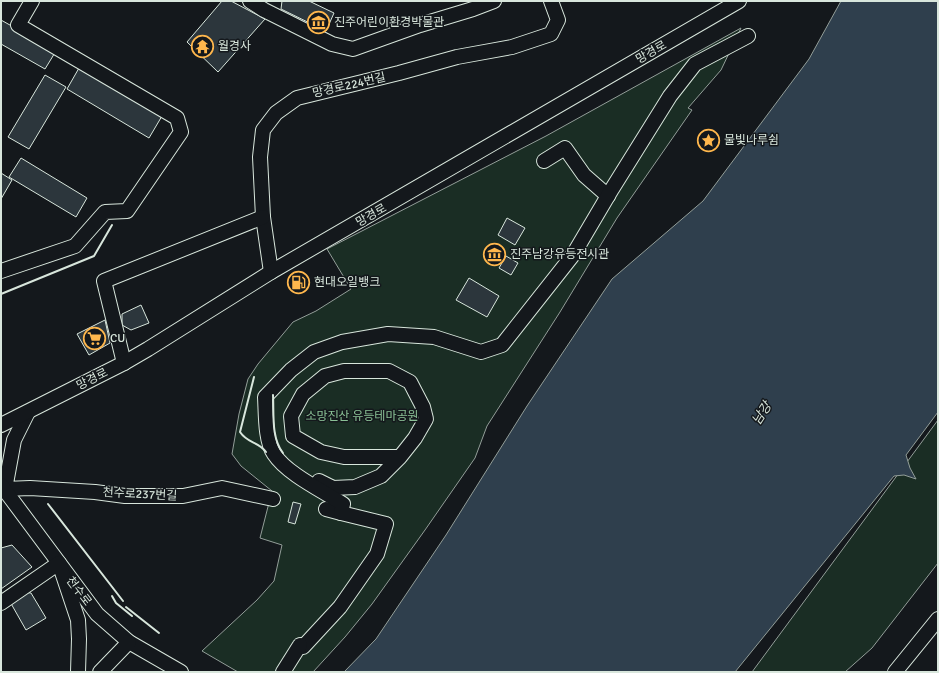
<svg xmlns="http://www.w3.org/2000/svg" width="939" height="673" font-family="Signika,'Noto Sans KR',sans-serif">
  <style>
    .green { fill: #1a2d24; stroke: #939e99 }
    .water { fill: #2f3f4d; stroke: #939e99 }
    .building { fill: #2c363c; stroke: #d8e6dc }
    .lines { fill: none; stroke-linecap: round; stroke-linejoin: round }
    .minor-casing { stroke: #d8e6dc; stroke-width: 16 }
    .minor { stroke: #14181c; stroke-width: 14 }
    .wall { stroke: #d8e6dc; stroke-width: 2 }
    .labels { text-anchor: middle; stroke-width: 3; stroke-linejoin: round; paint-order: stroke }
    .poi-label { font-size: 12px; fill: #d8e6dc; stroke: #14181c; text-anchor: start }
    .street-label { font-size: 12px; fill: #d8e6dc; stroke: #14181c }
    .park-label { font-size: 12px; fill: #8ac095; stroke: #14181c }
    .water-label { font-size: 13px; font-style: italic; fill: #d8e6dc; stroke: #14181c }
  </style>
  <rect width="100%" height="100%" fill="#14181c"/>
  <g class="green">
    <path d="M741,28l-20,42 -33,38 4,2 -75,108 -57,94 -73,114 -12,32 -50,72 -53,74 -27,33 -32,35h-75l-36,-21 55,-51 17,-19 8,-36 -22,-7 12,-47 -31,-25 -9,-12 7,-40 9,-35 10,-15 35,-42 23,-11 35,-22 -24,-40 219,-113z"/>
    <path d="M938,420v143l-66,85 -27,24h-93z"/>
  </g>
  <path class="water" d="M841,1h97v411l-32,43 4,13 6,11 -12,-4 -10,1 -159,196h-391l32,-33 70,-104 81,-129 85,-127 91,-78 106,-142z"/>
  <g class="building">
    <path d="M222,1h9l34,18 -47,53 -31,-30z"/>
    <path d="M282,1h27l25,12 -8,18 -45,-22z"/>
    <path d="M1,20l55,31 -11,18 -44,-25z"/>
    <path d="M79,68l83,48 -13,22 -82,-49z"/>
    <path d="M45,75l21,12 -37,62 -21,-12z"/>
    <path d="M21,158l66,40 -11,19 -67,-40z"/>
    <path d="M1,173l11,7 -11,19z"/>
    <path d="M507,218l18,10 -10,17 -17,-10z"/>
    <path d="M506,256l12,7 -7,12 -12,-7z"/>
    <path d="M469,278l30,18 -12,21 -31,-17z"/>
    <path d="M141,305l8,18 -18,7 -9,-5v-11z"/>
    <path d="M105,320l5,23 -21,12 -12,-21z"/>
    <path d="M293,502l8,2 -6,20 -7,-2z"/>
    <path d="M12,545l20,22 -31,22v-41z"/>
    <path d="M23,592l8,1 15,25 -20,12 -17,-30z"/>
  </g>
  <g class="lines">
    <defs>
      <g id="minor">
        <path d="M250,1l14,9 68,34 21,5 67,-24 53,-16 21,-8"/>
        <path d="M544,161l21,-13 19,27 24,21"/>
        <path d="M1,271l74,-25 30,-34 22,-1 54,-79 -4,-14 -159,-93 14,-24"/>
        <path d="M271,272l-8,-55 -3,-60 3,-27 13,-17 21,-15 102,-25 58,-16 55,-10 39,-13 7,-14 -7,-19"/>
        <path d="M124,363l-20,-82 159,-64"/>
        <path d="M28,412l-14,28 -9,49 25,-1 65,4 30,4h58l39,-8 51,11"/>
        <path d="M1,425l123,-62 24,-14 123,-77 468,-271"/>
        <path d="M319,481l14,7 22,-1 26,-11 19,-19 15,-19 11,-19 -3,-12 -13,-25 -21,-11h-45l-19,5 -22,18 -12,22 2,20 28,16 23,5h56"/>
        <path d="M1,485l96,129 32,28 52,30"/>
        <path d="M326,509l15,4"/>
        <path d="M1,603l58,-40 19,57 1,19 -1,33"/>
        <path d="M303,647l37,-40 37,-53 9,-30 -45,-11 2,-9c-20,-13 -56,-30 -69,-50 -9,-13 -8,-41 -9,-57l26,-27 23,-18 28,-10 46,-8 46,3 47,15 21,-7 71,-90 39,-66 58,-93 25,-32 53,-28"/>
        <path d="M100,672l29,-30"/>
        <path d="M283,672l17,-27"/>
        <path d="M895,672l43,-53"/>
      </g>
    </defs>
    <use href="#minor" class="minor-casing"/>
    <use href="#minor" class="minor"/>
    <g class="wall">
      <path d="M1,294l93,-38 18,-31"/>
      <path d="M254,377l-14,55c8,12 18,9 26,20"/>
      <path d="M273,395c1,19 -2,43 10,58"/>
      <path d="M48,504l75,97"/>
      <path d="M112,596l4,7 16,13"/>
      <path d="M126,607l33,26"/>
    </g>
  </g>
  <defs>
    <symbol id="museum-ring" viewBox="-11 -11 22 22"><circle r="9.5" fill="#14181c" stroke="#ffb74d" stroke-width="1.5"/><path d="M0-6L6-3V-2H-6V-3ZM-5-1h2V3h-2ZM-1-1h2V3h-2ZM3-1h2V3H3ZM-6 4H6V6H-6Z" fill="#ffb74d"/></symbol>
    <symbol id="temple-ring" viewBox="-11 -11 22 22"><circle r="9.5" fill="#14181c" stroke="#ffb74d" stroke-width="1.5"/><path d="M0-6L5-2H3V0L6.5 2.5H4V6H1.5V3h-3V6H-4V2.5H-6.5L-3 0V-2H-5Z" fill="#ffb74d"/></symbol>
    <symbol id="sight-ring" viewBox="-11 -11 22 22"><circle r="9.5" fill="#14181c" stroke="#ffb74d" stroke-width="1.5"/><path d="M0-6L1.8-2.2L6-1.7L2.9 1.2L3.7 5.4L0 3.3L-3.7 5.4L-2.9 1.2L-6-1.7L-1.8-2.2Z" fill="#ffb74d"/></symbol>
    <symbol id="fuel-ring" viewBox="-11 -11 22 22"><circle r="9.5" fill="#14181c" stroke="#ffb74d" stroke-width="1.5"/><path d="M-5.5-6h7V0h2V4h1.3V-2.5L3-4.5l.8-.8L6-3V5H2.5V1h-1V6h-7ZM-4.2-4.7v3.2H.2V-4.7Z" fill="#ffb74d"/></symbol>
    <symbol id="supermarket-ring" viewBox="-11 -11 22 22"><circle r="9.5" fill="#14181c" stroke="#ffb74d" stroke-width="1.5"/><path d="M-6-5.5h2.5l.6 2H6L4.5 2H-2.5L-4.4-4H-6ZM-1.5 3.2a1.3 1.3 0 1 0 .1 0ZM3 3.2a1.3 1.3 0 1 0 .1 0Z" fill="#ffb74d"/></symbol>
  </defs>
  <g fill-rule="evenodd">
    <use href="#museum-ring" x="306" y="10" width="25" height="25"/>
    <use href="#temple-ring" x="190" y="34" width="25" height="25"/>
    <use href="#sight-ring" x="696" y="128" width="25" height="25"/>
    <use href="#museum-ring" x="482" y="242" width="25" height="25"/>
    <use href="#fuel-ring" x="286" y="270" width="25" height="25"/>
    <use href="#supermarket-ring" x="82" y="326" width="25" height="25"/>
  </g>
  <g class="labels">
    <g class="poi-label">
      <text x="334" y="26">진주어린이환경박물관</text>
      <text x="218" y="50">월경사</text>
      <text x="724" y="144">물빛나루쉼</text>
      <text x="510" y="258">진주남강유등전시관</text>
      <text x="314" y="286">현대오일뱅크</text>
      <text x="110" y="342">CU</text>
    </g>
    <g class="street-label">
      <text transform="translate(651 52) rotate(-30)" y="4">망경로</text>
      <text transform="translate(349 85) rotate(-13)" y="4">망경로224번길</text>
      <text transform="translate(371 215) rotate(-30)" y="4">망경로</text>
      <text transform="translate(92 379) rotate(-27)" y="4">망경로</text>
      <text transform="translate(140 494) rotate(3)" y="4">천수로237번길</text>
      <text transform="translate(79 591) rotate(53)" y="4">천수로</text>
    </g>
    <g class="park-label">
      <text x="362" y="420">소망진산 유등테마공원</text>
    </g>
    <g class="water-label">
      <text transform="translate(761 413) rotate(-57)" y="5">남강</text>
    </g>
  </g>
  <rect width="939" height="673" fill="none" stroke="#d8e6dc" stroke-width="4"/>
</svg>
